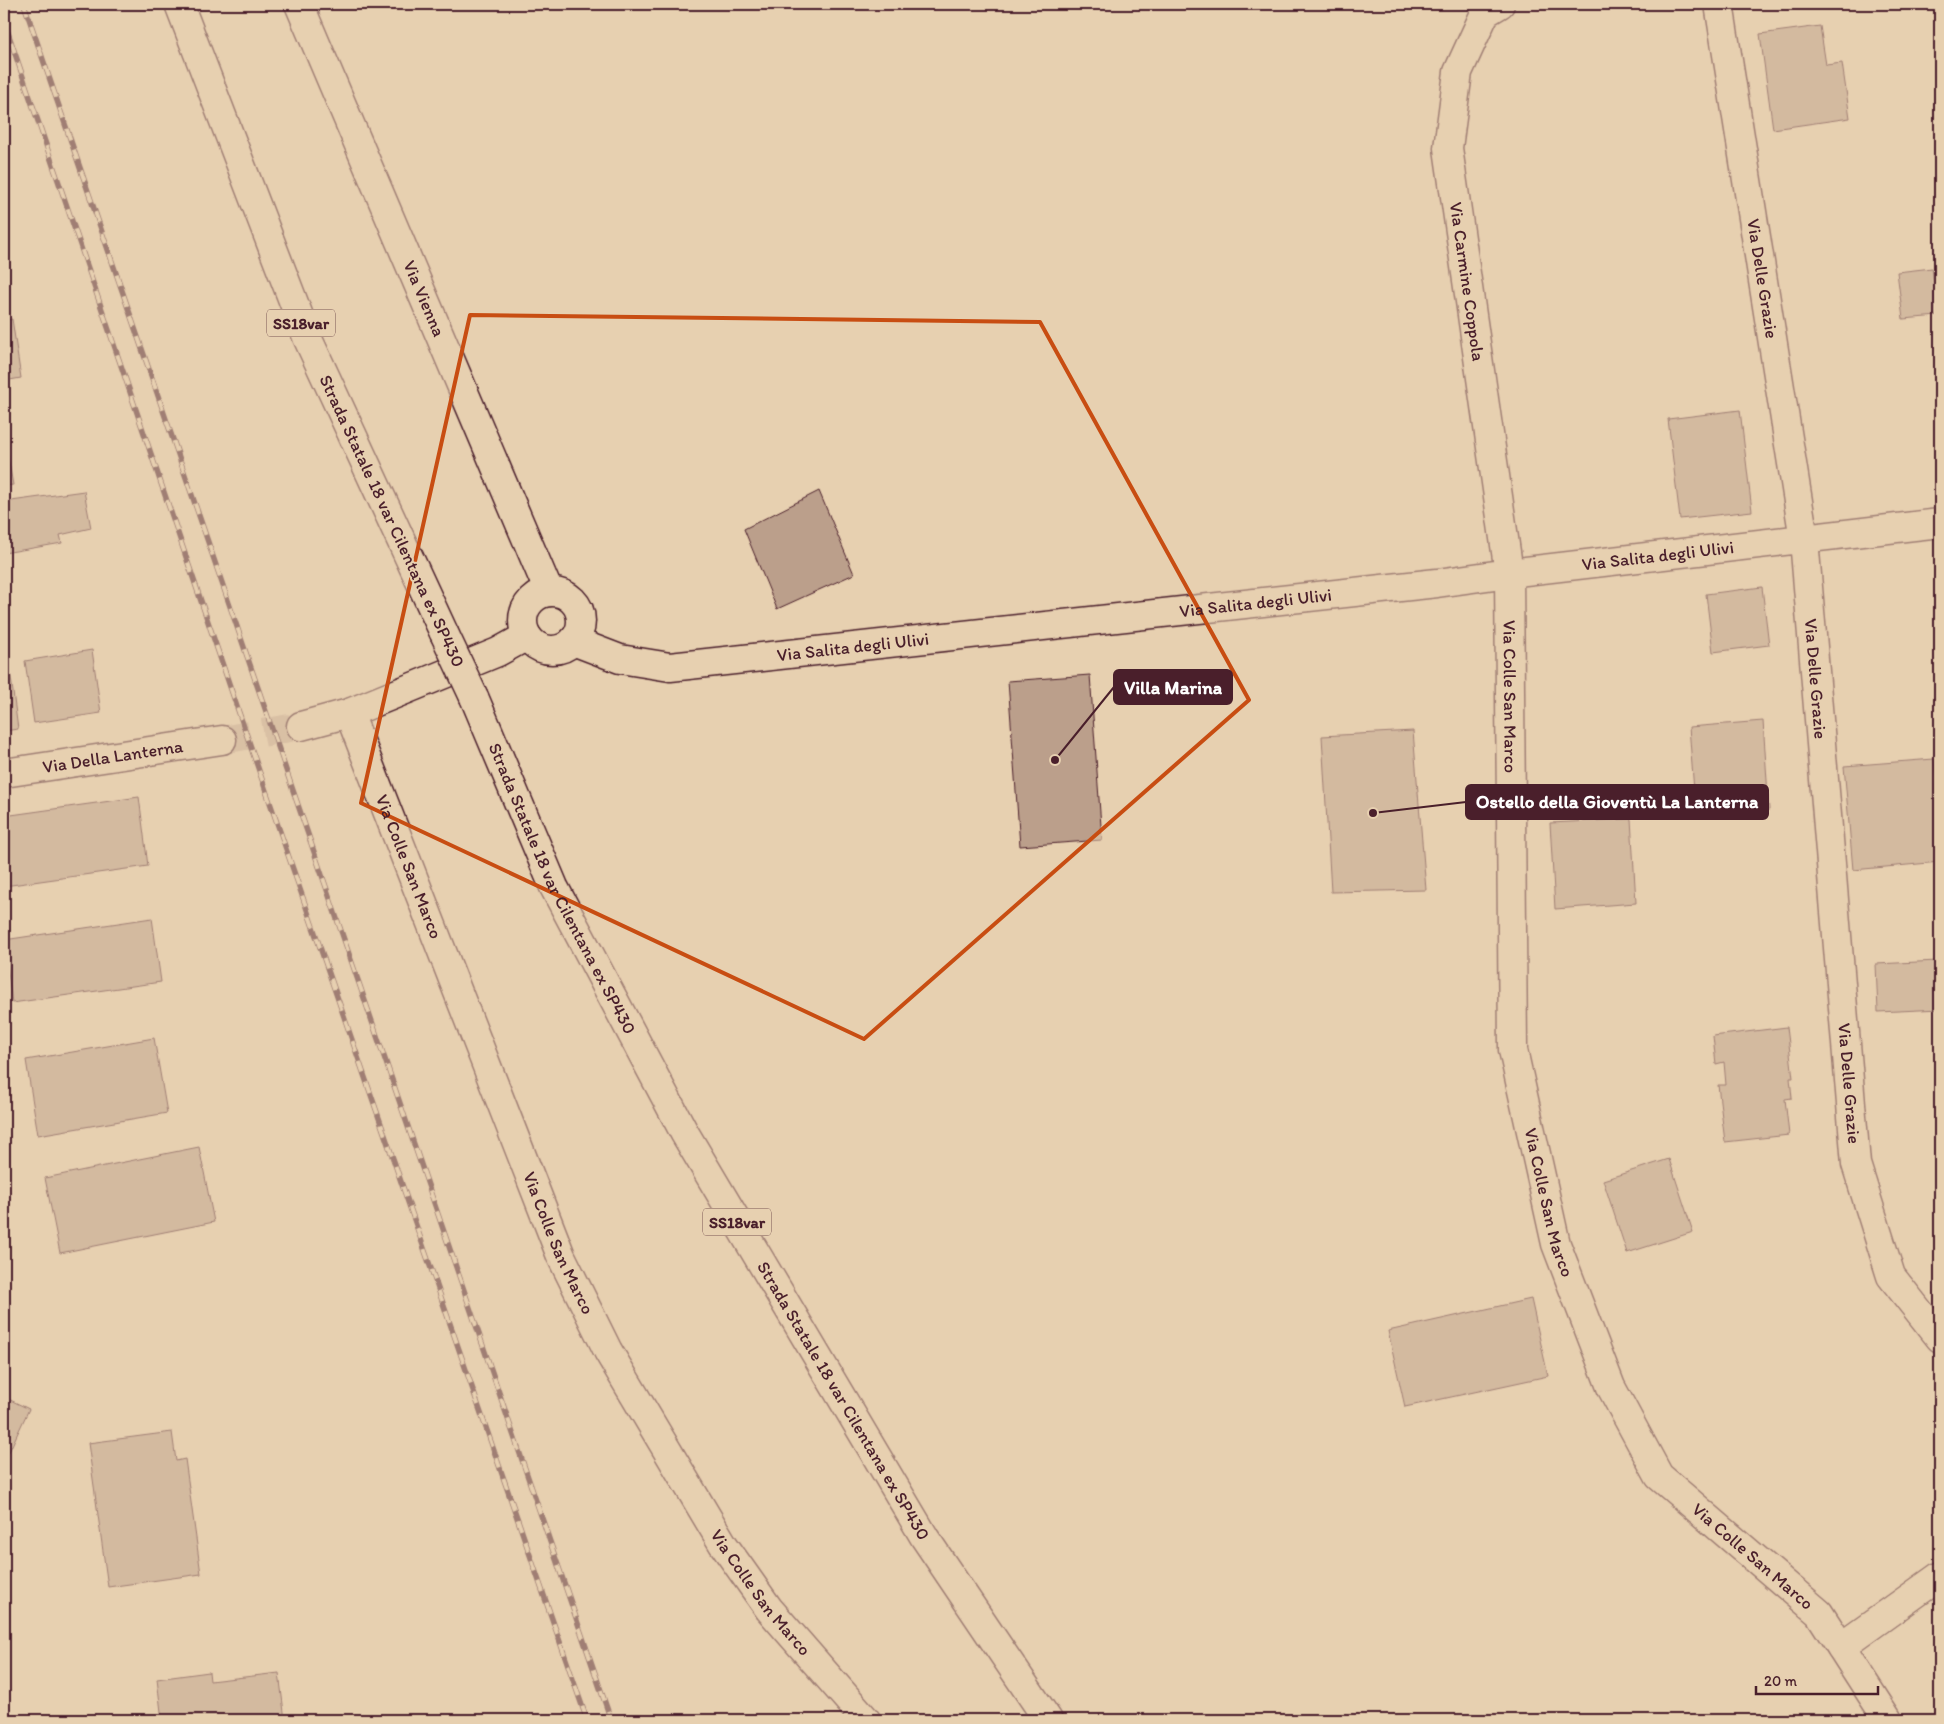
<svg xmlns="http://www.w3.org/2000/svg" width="1944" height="1724" font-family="Itim,sans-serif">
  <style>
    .building { fill: #bb9f8b; stroke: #4a1f2b }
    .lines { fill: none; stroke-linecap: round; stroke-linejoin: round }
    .minor-tunnel { stroke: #c8ad95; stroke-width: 28; stroke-dasharray: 28 14; stroke-linecap: butt }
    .minor-casing { stroke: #4a1f2b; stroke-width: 31 }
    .trunk-casing { stroke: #4a1f2b; stroke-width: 31 }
    .minor { stroke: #e7d0b0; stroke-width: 28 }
    .trunk { stroke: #e7d0b0; stroke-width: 28 }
    .rail-casing { stroke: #4a1f2b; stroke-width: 5.5 }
    .rail { stroke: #e7d0b0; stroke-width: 4; stroke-dasharray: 11; stroke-linecap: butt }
    .trunk-bridge-casing { stroke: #4a1f2b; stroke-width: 31; stroke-linecap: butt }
    .trunk-bridge { stroke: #e7d0b0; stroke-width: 28 }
    .marked { fill: none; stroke: #c84d12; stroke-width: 4; stroke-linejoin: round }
    .labels { text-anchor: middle; stroke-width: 4; stroke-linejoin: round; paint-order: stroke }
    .shield { fill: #e7d0b0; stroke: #795453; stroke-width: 1 }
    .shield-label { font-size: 16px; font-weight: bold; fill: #4a1f2b }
    .street-label { font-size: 18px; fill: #4a1f2b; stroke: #e7d0b0 }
    .leader { fill: none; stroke: #4a1f2b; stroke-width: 2 }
    .callout-dot { fill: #4a1f2b; stroke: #e7d0b0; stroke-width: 2 }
    .callout { fill: #4a1f2b; stroke: #4a1f2b; stroke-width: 2 }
    .callout-label { font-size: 19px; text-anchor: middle; font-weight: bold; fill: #fff }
  </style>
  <rect width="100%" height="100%" fill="#e7d0b0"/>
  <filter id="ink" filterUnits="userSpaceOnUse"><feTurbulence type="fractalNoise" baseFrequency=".02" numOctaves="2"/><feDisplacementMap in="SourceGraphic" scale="10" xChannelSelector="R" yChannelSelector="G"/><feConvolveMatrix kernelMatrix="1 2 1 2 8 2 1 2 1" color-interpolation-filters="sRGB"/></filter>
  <g filter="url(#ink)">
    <g class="building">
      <path d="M1820,26l6,39 16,-2 8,55 -77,11 -13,-95z"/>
      <path d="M1932,268l6,48 -35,3 -6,-47z"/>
      <path d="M12,319l9,59 -17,3v-60z"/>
      <path d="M1740,410l12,101 -72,8 -12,-100z"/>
      <path d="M4,434l9,51 -9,1z"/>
      <path d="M84,491l7,37 -31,7 2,8 -58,10v-51z"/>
      <path d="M819,491l35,83 -77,35 -33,-80z"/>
      <path d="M1762,587l7,58 -56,7 -7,-58z"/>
      <path d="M4,648h3l11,81 -14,2z"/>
      <path d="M92,650l9,63 -67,10 -9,-62z"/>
      <path d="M1090,675l12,165 -82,6 -12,-165z"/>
      <path d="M1763,721l6,89 -73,6 -7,-89z"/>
      <path d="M1413,731l13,159 -95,2 -9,-156z"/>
      <path d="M1934,759l6,77v26l-87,8 -9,-104z"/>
      <path d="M139,797l9,69 -144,20v-70z"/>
      <path d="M1631,819l5,84 -81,6 -5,-86z"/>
      <path d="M152,918l9,64 -149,21 -8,-63z"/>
      <path d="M1938,961l2,48 -62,3 -2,-48z"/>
      <path d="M1787,1027l6,51h-3l2,20 -7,1 4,36 -64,7 -7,-57h8l-2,-23 -8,2 -3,-28z"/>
      <path d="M154,1038l13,75 -129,22 -12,-75z"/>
      <path d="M199,1147l15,75 -154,31 -15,-75z"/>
      <path d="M1669,1159l24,73 -66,21 -24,-73z"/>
      <path d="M1531,1299l17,77 -143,31 -17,-76z"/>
      <path d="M4,1397l25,12 -22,47 -3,-2z"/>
      <path d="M172,1432l4,29 9,-2 16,115 -93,13 -20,-144z"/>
      <path d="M209,1672l1,9 69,-8 6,47h-123l-5,-41z"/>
    </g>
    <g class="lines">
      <path class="minor-tunnel" d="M222,740l79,-14"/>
      <defs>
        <g id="minor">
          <path id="s1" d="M299,4l250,588"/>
          <path id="s2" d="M1500,4l-15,9 -27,59 -10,76 61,425 4,477 43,194 55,143 48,89 160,137 69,107"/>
          <path id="s3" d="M1719,4l85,535 52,625 35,112 49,62"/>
          <circle cx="552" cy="621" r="29"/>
          <path id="s4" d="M573,641l47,18 50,8 767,-84 72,-10 431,-50"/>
          <path id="s5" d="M349,713l212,543 47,95 115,193 46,65 97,111"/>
          <path d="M301,726l48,-13 149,-61 29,-16"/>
          <path id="s6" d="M4,773l218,-33"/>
          <path d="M1841,1647l99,-71"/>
        </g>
        <g id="trunk">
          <path d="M179,4l128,333 137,296"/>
          <path id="s7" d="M474,697l80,190 130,245 241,406 123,182"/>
        </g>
      </defs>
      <use href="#minor" class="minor-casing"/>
      <use href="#trunk" class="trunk-casing"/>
      <use href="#minor" class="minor"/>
      <use href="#trunk" class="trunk"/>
      <defs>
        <g id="rail">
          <path d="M24,4l587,1716"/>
          <path d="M4,21l233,686 350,1013"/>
        </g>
      </defs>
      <use href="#rail" class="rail-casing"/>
      <use href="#rail" class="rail"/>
      <defs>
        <path id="trunk-bridge" d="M444,633l30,64"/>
      </defs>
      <use href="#trunk-bridge" class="trunk-bridge-casing"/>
      <use href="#trunk-bridge" class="trunk-bridge"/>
    </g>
  </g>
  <path d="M0 0H1944V1724H0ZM470,315l570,7 209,378 -385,339 -503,-236z" fill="#e7d0b0" fill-opacity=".55" fill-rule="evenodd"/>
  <path class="marked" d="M470,315l570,7 209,378 -385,339 -503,-236z"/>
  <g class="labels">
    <g class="shield">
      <rect x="267" y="309.5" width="68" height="27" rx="4"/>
      <rect x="703" y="1208.5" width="68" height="27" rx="4"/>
    </g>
    <g class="shield-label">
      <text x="301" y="329">SS18var</text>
      <text x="737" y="1228">SS18var</text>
    </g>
    <g class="street-label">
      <text dy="6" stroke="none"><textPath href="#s3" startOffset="278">Via Delle Grazie</textPath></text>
      <text dy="6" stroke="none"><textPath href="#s2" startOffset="294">Via Carmine Coppola</textPath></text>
      <text dy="6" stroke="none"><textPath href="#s1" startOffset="320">Via Vienna</textPath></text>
      <text transform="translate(392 521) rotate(65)" y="6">Strada Statale 18 var Cilentana ex SP430</text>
      <text dy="6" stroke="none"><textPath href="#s4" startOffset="1095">Via Salita degli Ulivi</textPath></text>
      <text dy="6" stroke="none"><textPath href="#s4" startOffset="690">Via Salita degli Ulivi</textPath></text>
      <text dy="6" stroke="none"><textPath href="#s4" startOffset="285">Via Salita degli Ulivi</textPath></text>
      <text dy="6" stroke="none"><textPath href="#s3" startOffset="682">Via Delle Grazie</textPath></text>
      <text dy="6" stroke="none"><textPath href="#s2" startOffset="712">Via Colle San Marco</textPath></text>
      <text dy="6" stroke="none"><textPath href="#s6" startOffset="110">Via Della Lanterna</textPath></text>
      <text dy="6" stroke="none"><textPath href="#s5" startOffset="165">Via Colle San Marco</textPath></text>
      <text dy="6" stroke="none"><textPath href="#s7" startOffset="211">Strada Statale 18 var Cilentana ex SP430</textPath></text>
      <text dy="6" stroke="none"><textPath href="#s3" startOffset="1088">Via Delle Grazie</textPath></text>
      <text dy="6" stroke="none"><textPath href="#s2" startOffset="1222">Via Colle San Marco</textPath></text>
      <text dy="6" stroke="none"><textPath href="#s5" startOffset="570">Via Colle San Marco</textPath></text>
      <text dy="6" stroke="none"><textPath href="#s7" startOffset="796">Strada Statale 18 var Cilentana ex SP430</textPath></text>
      <text dy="6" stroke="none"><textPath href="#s2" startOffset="1642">Via Colle San Marco</textPath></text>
      <text dy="6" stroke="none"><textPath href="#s5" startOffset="975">Via Colle San Marco</textPath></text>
    </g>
  </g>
  <path class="leader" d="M1055 760L1114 687M1373 813L1466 802"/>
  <g class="callout-dot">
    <circle cx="1055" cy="760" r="5"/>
    <circle cx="1373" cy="813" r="5"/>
  </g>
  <g class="callout">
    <rect x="1114" y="670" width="118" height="34" rx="5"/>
    <rect x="1466" y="785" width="302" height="34" rx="5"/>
  </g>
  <g class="callout-label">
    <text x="1173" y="694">Villa Marina</text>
    <text x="1617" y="808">Ostello della Gioventù La Lanterna</text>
  </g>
  <rect width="1944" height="1724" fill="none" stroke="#e7d0b0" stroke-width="20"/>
  <rect x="10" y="10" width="1924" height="1704" fill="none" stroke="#4a1f2b" stroke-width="2" filter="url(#ink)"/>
  <path d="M1756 1686v8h122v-8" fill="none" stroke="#4a1f2b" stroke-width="2.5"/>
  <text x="1764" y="1686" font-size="15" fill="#4a1f2b" stroke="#e7d0b0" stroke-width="4" paint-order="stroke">20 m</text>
</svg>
